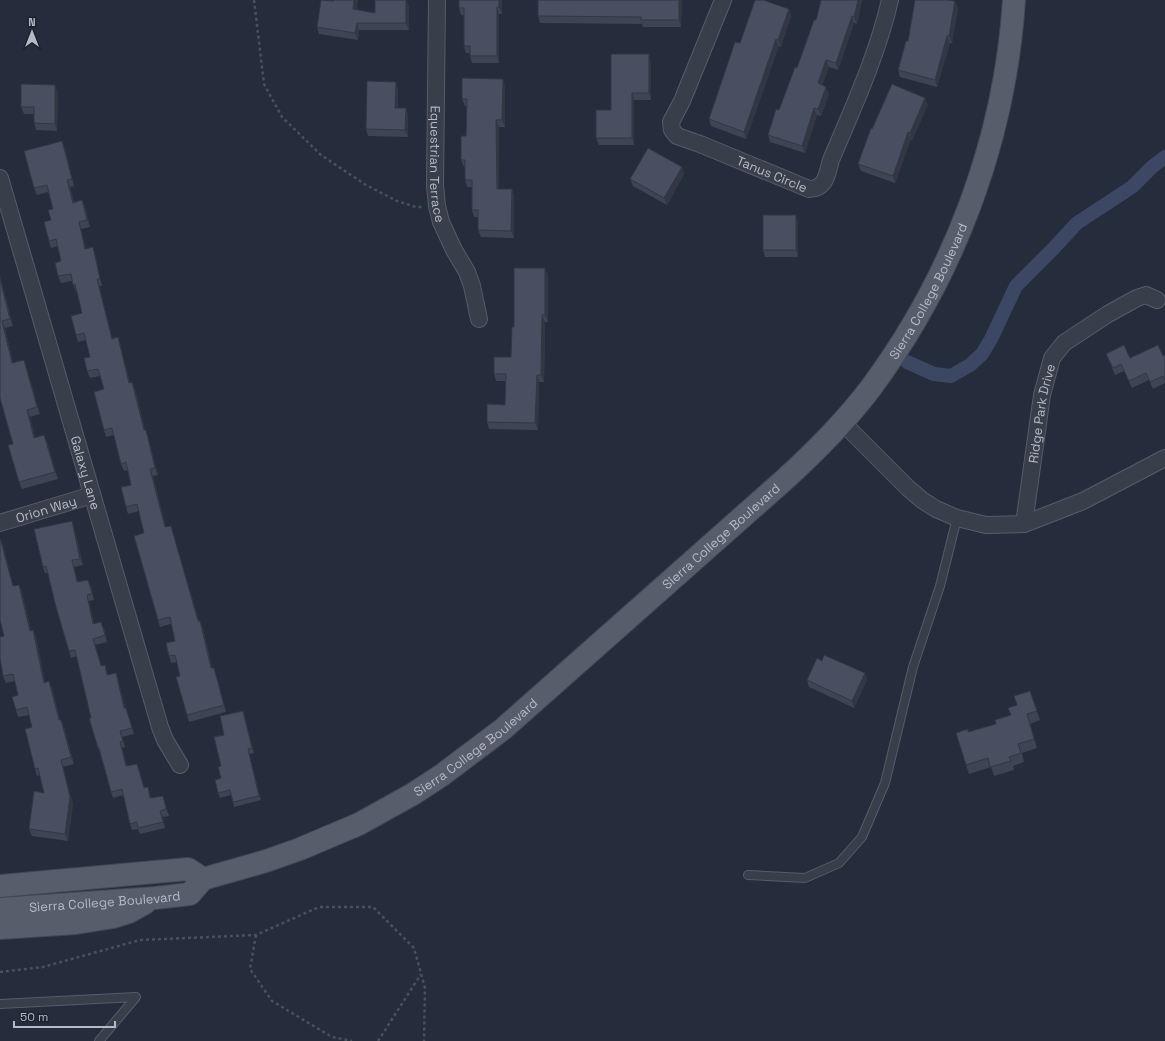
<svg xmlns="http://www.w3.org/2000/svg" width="1165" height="1041" font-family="'Space Grotesk',sans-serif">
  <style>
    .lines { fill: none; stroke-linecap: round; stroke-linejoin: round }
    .canal { stroke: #3c4863; stroke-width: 14 }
    .lane-casing { stroke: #575c69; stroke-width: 10 }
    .street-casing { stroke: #575c69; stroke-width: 18 }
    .primary-casing { stroke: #424754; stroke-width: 24 }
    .path { stroke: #455459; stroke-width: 2.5; stroke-dasharray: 3 3; stroke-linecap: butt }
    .lane { stroke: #393e4b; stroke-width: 8 }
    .street { stroke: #393e4b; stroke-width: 16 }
    .primary { stroke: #575d6b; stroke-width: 22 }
    .wall { fill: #3d4453 }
    .shaded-wall { fill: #323743 }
    .building { fill: #474f60; stroke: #323743 }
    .labels { text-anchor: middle; stroke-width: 3.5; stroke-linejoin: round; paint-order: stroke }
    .street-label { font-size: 13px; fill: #b5bac7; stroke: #1e2330 }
  </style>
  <rect width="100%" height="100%" fill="#252c3b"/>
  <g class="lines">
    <path class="canal" d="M907,362l27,12 17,2 19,-11 12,-11 9,-15 25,-53 37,-37 24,-26 55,-36 20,-20 13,-10"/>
    <defs>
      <g id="lane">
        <path d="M748,875l57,3 34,-15 23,-26 23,-54 28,-116 27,-81 17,-68"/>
        <path d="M0,1004l136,-7 -37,44"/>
      </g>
      <g id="street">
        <path id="s1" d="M437,0l-2,185 2,21 4,16 13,28 13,22 5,14 7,33"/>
        <path id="s2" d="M723,0l-41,101 -11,21 1,8 5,6 23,8 109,45c17,0 18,-15 22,-29 22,-52 46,-104 59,-160"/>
        <path id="s3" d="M0,178l160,549 5,13 15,25"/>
        <path d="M842,422l66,66 14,12 14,9 21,9 29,7 38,-1 59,-23 82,-43"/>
        <path id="s4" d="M0,523l92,-28"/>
        <path id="s5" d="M1024,524l18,-129 10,-37 12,-15 44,-29 29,-16 9,-3 11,5"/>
      </g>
      <g id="primary">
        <path d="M0,886l188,-17 15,10"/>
        <path id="s6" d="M0,909l155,-11 35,-4 13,-15 63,-18 34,-12 59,-25 54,-30 29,-19 61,-46 280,-248c31,-28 61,-58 87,-92 84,-113 135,-249 144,-389"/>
        <path d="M0,928l76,-5 37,-6 16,-5 16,-9"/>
      </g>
    </defs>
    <use href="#lane" class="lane-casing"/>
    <use href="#street" class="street-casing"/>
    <use href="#primary" class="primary-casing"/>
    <g class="path">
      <path d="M254,0l10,84 18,33 39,38 45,30 31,16 19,6h7"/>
      <path d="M256,935l-6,34 22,32 60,36 20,4"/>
      <path d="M0,972l43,-5 97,-27 116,-5 63,-28h54l41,41 11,40 -1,53"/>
      <path d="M378,1041l43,-67"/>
    </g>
    <use href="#lane" class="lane"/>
    <use href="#street" class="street"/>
    <use href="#primary" class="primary"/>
  </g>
  <g class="wall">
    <path d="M334,0h24l-2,10 19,3 22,-13h9l3,7v23h-50l-1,10 -39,-6 -2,-7z"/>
    <path d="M459,0h43v14h-3v49h-27l-2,-7v-3h-4l-2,-7v-31h-3l-2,-7z"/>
    <path d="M538,0h144l-1,27h-38l-1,-3 -102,-1 -2,-7z"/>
    <path d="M862,0l-5,24 -3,-1 -16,47 -9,-3 -7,18 7,9 -8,22 -4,-1 -12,38 -35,-11 -2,-7 29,-67 19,-48z"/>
    <path d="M958,8l-6,35h-2l-13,44 -37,-10 -2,-7 10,-29z"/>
    <path d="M789,9l2,7 -10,31 -2,-1 -33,93 -35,-13 -2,-7 31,-76z"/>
    <path d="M651,61v39h-17v45h-35l-3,-7 15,-28z"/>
    <path d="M505,86v41h-6v62h13l2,7v42l-33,-1 -3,-7v-13h-4l-2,-7v-23h-5l-2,-7v-13h-1l-3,-7 5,-24 1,-30h-2l-3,-7z"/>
    <path d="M398,89v19l10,7v22l-40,-1 -2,-7z"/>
    <path d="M58,92l-1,39 -21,-1 -2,-7v-9h-10l-3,-7z"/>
    <path d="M928,105l-16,35 -1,-1 -16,44 -34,-12 -3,-7 14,-35z"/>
    <path d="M62,141l3,7 9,38 -4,1 4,15 8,-2 3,7 5,20 -9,2 5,20 9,5 7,32h-3l13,52 6,-1 2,7 10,39 5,6 10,41 3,7 10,38 -5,1 13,51 5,-1 2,7 26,88 4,7 9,40h2l2,7 10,37 -37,10 -2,-7 -7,-39 -3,-14 -6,1 -2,-7 6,-15 -4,-17 -11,3 -2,-7 -14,-87 -5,-22 -11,3 -2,-7 5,-22 -3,-15 -4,1 -3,-7 -7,-29 -8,2 -2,-7v-41l-4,-13 -10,2 -3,-7 3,-14 -4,-17 -8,2 -2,-7 6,-22 -5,-21h-1l-4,-11 -11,2 -3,-7 3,-15 -3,-15 -7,2 -2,-7 4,-32 -5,-17 -11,3 -3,-7z"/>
    <path d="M682,167l2,7 -17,31 -34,-19 -3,-7z"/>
    <path d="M798,222v35h-33l-2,-7z"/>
    <path d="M548,275v47h-3l-1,60h-5l-1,48 -49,-1 -2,-7 18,-17 1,-24h-10l-2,-7 17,-17 3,-30z"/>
    <path d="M0,276l13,50 -8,2 8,35 11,-3 16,54 -10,3 5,20 12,5 11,37 -36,10 -3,-7 -6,-38 -13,-46z"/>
    <path d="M1106,354l24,4 33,-2 2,-1v28l-12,6 -4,-9 -17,8 -8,-17 -9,4z"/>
    <path d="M72,521l2,6 9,38 -9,2 4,15 13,4 3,14 -5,1 5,23 10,4 3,14 -12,3 6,20v1l4,-1 3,10 8,-2 2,6 7,29 3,6 6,20 -12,3 3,10 -3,1 5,18 10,-2 7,23h4l3,11 12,-2 2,6 4,14 -6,1 2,11 -25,6 -2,-5 -6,1 -2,-6 -6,-29 -11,3 -2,-6 -11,-38 -2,-6 -21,-92 -6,2 -2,-7 -21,-78h-3l-2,-6z"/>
    <path d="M0,538l3,7 10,41 6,-1 3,7 9,38h2l3,7 9,45 7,6 8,32h1l3,7 10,37 -11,3 10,37 -5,37 -36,-5 -3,-7 15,-36 -4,-18 -3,1 -2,-7 -3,-42 -3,-12 -11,2 -2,-7 2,-15 -3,-14 -9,2 -3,-7 1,-40 -3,-13h-1z"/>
    <path d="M822,661l43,12 2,7 -13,28 -45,-21 -2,-7z"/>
    <path d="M1030,691l10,29 -10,4 7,24 -15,5 2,9 -11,4 1,4 -20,6 -3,-9 -22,7 -3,-9 30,-41 15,-9 6,-10z"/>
    <path d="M244,715l10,38 -5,1 12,46 -27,7 -3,-12 -11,3 -2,-5 3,-15 3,-43z"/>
  </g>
  <g class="shaded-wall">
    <path d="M354,0h4l-3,16 -2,-7z"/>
    <path d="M406,0l3,7v23l-3,-7z"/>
    <path d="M499,0h3v14l-3,-7z"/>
    <path d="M679,0h3l-1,27 -2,-7z"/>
    <path d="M858,0h4l-5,24 -3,-7z"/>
    <path d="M955,1l3,7 -6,35 -3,-7z"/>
    <path d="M497,7l2,7v49l-2,-7z"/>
    <path d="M789,9l2,7 -10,31 -3,-7z"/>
    <path d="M852,16l2,7 -16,47 -2,-7z"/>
    <path d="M357,23l2,7 -1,10 -3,-7z"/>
    <path d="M947,36l3,7 -13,44 -2,-7z"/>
    <path d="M776,39l3,7 -33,93 -2,-7z"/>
    <path d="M649,54l2,7v39l-2,-7z"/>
    <path d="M826,60l3,7 -9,23 -2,-7z"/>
    <path d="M503,79l2,7v41l-3,-7z"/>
    <path d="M396,82l2,7v26l-3,-7z"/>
    <path d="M55,85l3,7 -1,39 -2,-7z"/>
    <path d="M826,87l3,7 -8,22 -3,-7z"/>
    <path d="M632,93l2,7v45l-2,-7z"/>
    <path d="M925,98l3,7 -16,35 -2,-7z"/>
    <path d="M406,108l2,7v22l-3,-7z"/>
    <path d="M814,108l3,7 -12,38 -3,-7z"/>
    <path d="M496,120l3,7v69l-2,-7z"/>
    <path d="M908,132l3,7 -16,44 -2,-7z"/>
    <path d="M62,141l3,7 9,38 -2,-7z"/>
    <path d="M682,167l2,7 -17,31 -3,-7z"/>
    <path d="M67,180l3,7 5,23 -2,-7z"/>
    <path d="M512,189l2,7v42l-3,-7z"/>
    <path d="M82,200l3,7 5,20 -3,-7z"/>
    <path d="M796,215l2,7v35l-2,-7z"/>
    <path d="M79,222l2,7 7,27 -3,-7z"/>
    <path d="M93,247l2,7 7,32 -2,-7z"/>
    <path d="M545,268l3,7v47l-3,-7z"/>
    <path d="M0,276l13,50 -3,-7 -10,-40z"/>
    <path d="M97,279l2,7 15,60 -2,-7z"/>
    <path d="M542,315l3,7 -1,60 -3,-7z"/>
    <path d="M2,321l3,7 10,42 -3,-7z"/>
    <path d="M118,337l2,7 12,46 -3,-7z"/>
    <path d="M24,360l3,7 13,47 -3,-7z"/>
    <path d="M537,375l2,7 -1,48 -3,-7z"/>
    <path d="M132,382l3,7 12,48 -3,-7z"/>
    <path d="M27,410l3,7 7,28 -3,-7z"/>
    <path d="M146,430l2,7 10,38 -3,-7z"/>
    <path d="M44,435l3,7 11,37 -3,-7z"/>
    <path d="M150,469l3,7 15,58 -3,-7z"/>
    <path d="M72,521l2,6 9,38 -3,-6z"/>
    <path d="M171,526l2,7 28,95 -3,-7z"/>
    <path d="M0,538l3,7 12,48 -2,-7z"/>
    <path d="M72,560l2,7 5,22 -2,-7z"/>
    <path d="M88,580l3,6 3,14 -2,-6z"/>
    <path d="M19,585l3,7 11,46 -3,-7z"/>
    <path d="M87,595l2,6 7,29 -3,-6z"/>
    <path d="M200,621l3,7 10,47 -2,-7z"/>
    <path d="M33,630l3,7 11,53 -3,-7z"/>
    <path d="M116,673l2,6 9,35 -3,-6z"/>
    <path d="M865,673l2,7 -13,28 -2,-7z"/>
    <path d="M49,681l3,7 9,39 -2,-7z"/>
    <path d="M243,711l1,4 10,38 -2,-5z"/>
    <path d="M61,720l3,7 10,37 -3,-7z"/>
    <path d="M120,742l2,6 7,25 -3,-7z"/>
    <path d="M248,749l1,5 12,46 -2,-4z"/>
    <path d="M61,760l2,7 10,37 -5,37 -3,-7z"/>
    <path d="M137,764l3,6 6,24 -2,-6z"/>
    <path d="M163,796l2,6 4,14 -3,-7z"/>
    <path d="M160,811l3,6 2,11 -2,-6z"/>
  </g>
  <g class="building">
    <path d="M321,0l13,1v-1h20l-1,9 22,4v-13h31v23h-49l-2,10 -38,-6z"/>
    <path d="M459,0h40v7h-2v49h-27v-10h-6v-38h-5z"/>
    <path d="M538,0h141v20h-38v-3l-103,-1z"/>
    <path d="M755,0h8l26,9 -11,31 -2,-1 -32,93 -35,-13 26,-77 5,1z"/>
    <path d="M821,0h37l-4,17 -2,-1 -16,47 -10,-3 -8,23 8,4 -8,22 -4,-1 -12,38 -34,-11 8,-26 3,1 16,-43 2,1 17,-48h2z"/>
    <path d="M915,0h32l8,1 -6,35h-2l-12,44 -37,-10 8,-29h2z"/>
    <path d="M611,54h38v39h-17v45h-36v-28h15z"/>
    <path d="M462,78l41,1 -1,41h-6l1,69h15l-1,42 -33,-1v-20h-6v-30h-7v-20h-4v-24h5l1,-37h-5z"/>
    <path d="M367,81l29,1 -1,26h11l-1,22 -39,-1z"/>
    <path d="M21,84l34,1v39l-21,-1v-16h-13z"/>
    <path d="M892,84l33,14 -15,35 -2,-1 -15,44 -35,-12 13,-36 1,1z"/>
    <path d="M62,141l10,38 -5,1 6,23 9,-3 5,20 -8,2 6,27 8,-2 7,32h-3l15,60 6,-2 11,46 3,-1 12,48h2l9,38 -5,1 15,58 6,-1 27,95h2l11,47h3l10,37 -37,10 -11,-38 4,-1 -5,-21 -6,1 -3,-13 9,-2 -5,-24 -12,3 -24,-84 10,-3 -7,-29 -11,3 -5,-20 10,-2 -5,-23 -5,2 -9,-36 -8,2 -10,-38 10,-3 -6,-20 -11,2 -3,-13 6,-1 -6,-24 -8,2 -5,-19 11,-3 -7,-29 -2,1 -2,-11 -13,2 -3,-13 6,-2 -5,-22 -7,2 -5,-19 7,-2 -3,-10 5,-1 -6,-24 -13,3 -10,-37z"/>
    <path d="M648,148l34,19 -18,31 -34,-19z"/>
    <rect x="763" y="215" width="33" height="35"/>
    <path d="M514,268h31v47h-3l-1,60h-4l-2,48 -48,-1v-18l18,1 1,-31h-12v-17h17l1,-30h2z"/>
    <path d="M0,279l10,40 -8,2 10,42 12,-3 13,47 -10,3 7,28 10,-3 11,37 -36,10 -11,-37 5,-1 -13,-46z"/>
    <path d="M1124,345l6,13 28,-13 5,11 2,-1v25l-2,-4 -13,6 -4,-9 -17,8 -8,-17 -8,4 -7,-14z"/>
    <path d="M72,521l8,38 -8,1 5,22 11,-2 4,14 -5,1 6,29 8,-2 4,13 -12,4 6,20 2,7 4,-1 2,10 9,-2 8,35h2l6,20 -12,3 3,10 -3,1 6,24 11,-2 7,24 4,-1 2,11 13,-2 3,13 -6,2 3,11 -25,6 -1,-6 -7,2 -8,-35 -11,3 -12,-44h-1l-9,-30h2l-16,-68 -6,1 -13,-44 -10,-41 -3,1 -9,-38z"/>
    <path d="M0,538l13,48 6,-1 11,46 3,-1 11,53 5,-2 10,39h2l10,37 -10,3 9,37 -5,37 -36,-5 5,-38 10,2 -6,-25 -3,1 -10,-40 7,-2 -5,-20 -11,3 -4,-13 6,-2 -5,-21 -10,2 -3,-18v-21l4,-1 -4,-16z"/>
    <path d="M824,655l41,18 -13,28 -45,-21 10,-22 5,3z"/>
    <path d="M1030,691l7,20 -10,3 7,25 -16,5 3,9 -12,4 2,4 -21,6 -2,-9 -22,7 -10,-32 12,-4v3l28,-8 -1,-4 16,-5 -3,-7 9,-3 -3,-9z"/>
    <path d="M243,711l9,37 -4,1 11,47 -26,6 -3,-12 -12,3 -3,-13 6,-2 -3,-11 3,-1 -7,-29 10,-2 -4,-19z"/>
  </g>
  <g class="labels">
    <g class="street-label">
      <text dy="5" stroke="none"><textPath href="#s1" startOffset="164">Equestrian Terrace</textPath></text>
      <text dy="5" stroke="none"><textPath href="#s2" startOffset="251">Tanus Circle</textPath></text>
      <text dy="5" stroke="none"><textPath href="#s6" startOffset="1164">Sierra College Boulevard</textPath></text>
      <text dy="5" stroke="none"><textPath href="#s5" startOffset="112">Ridge Park Drive</textPath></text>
      <text dy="5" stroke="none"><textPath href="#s3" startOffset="307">Galaxy Lane</textPath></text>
      <text dy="5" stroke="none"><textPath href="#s4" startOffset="48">Orion Way</textPath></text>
      <text dy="5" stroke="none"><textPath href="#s6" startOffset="840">Sierra College Boulevard</textPath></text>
      <text dy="5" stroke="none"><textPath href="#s6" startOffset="516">Sierra College Boulevard</textPath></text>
      <text dy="5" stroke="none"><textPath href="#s6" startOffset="105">Sierra College Boulevard</textPath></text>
    </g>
  </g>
  <g transform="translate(32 32)" stroke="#1e2330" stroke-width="3" paint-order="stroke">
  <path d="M0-3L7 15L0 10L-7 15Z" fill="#b5bac7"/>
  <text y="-6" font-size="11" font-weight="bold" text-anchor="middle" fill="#b5bac7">N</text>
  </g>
  <path d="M14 1021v6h101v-6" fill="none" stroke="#b5bac7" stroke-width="2"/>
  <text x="20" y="1021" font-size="12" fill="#b5bac7" stroke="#1e2330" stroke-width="3" paint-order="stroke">50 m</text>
</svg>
